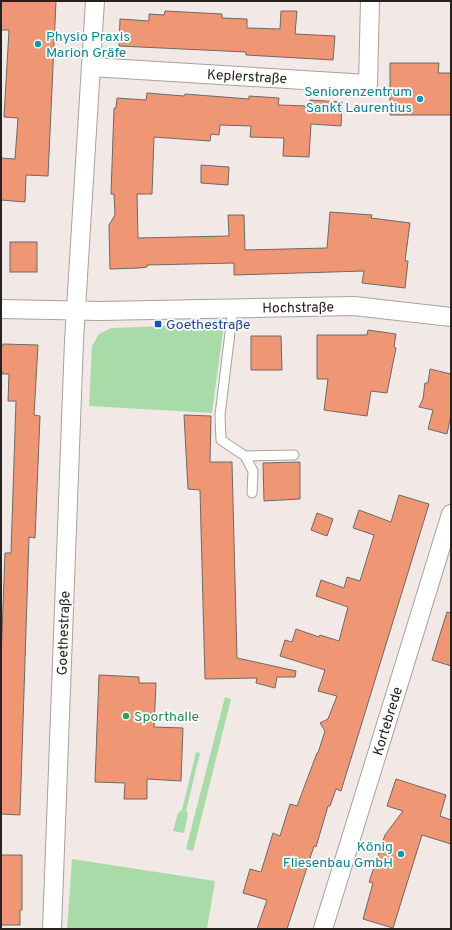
<svg xmlns="http://www.w3.org/2000/svg" width="452" height="930" font-family="Overpass,sans-serif">
  <style>
    .green { fill: #a9dba9 }
    .building { fill: #ef9675; stroke: #706865 }
    .lines { fill: none; stroke-linecap: round; stroke-linejoin: round }
    .service-casing { stroke: #a9a19e; stroke-width: 11 }
    .minor-casing { stroke: #a9a19e; stroke-width: 20 }
    .service { stroke: #fff; stroke-width: 9 }
    .minor { stroke: #fff; stroke-width: 18 }
    .culture-dot { fill: #0f9aa8; stroke: #fff; stroke-width: 1.5 }
    .transit-dot { fill: #1a4fb4; stroke: #fff; stroke-width: 1.5 }
    .leisure-dot { fill: #2e9e5b; stroke: #fff; stroke-width: 1.5 }
    .labels { text-anchor: middle; stroke-width: 3.5; stroke-linejoin: round; paint-order: stroke }
    .culture-label { font-size: 14px; fill: #0d838f; stroke: #fff; text-anchor: end }
    .street-label { font-size: 14px; fill: #252220; stroke: #fff }
    .transit-label { font-size: 14px; fill: #164399; stroke: #fff; text-anchor: start }
    .leisure-label { font-size: 14px; fill: #27864d; stroke: #fff; text-anchor: start }
  </style>
  <rect width="100%" height="100%" fill="#f2e9e6"/>
  <g class="green">
    <path d="M224,324l-12,89 -123,-7 3,-60 7,-12 12,-6z"/>
    <path d="M225,697l6,2 -38,152 -7,-2z"/>
    <path d="M196,752l4,1 -14,58 2,3 -4,19 -11,-2 5,-18 4,-3z"/>
    <path d="M72,859l143,22 -8,48h-140z"/>
  </g>
  <g class="building">
    <path d="M1,1h55l-8,175 -22,-1 -1,27 -24,-2v-42l14,1 3,-41 -14,-1 5,-87h-8z"/>
    <path d="M165,11l57,3v4l25,1v9l33,1 1,-18h16l-2,23 40,2 -2,24 -87,-5v-3l-127,-6 1,-27 29,2v-7l15,1z"/>
    <path d="M390,63h49l-1,10h13v42h-61z"/>
    <path d="M147,93l37,3 1,-2 64,5v-3l30,2 -1,7 31,1 1,-6 32,2 -1,24 -30,-2 -2,33 -26,-1 1,-18 -34,-1 1,-11 -31,-1 -1,10 -8,-1 -1,7 -56,-4 -2,57h-15l1,44 91,-2 -1,-21h16l1,35 82,-2 3,-36 42,3 -1,3 39,5 -5,38h3l-3,27 -43,-5 2,-12 -130,4v-12l-87,2v2l-8,1 -29,1 -1,-44 6,-10 -1,-21h-3l3,-86h2l1,-10 29,2z"/>
    <path d="M201,165l28,2 -1,18 -27,-2z"/>
    <rect x="10" y="242" width="27" height="30"/>
    <path d="M368,330l28,4 -2,13 2,1 -9,45 -16,-2 -4,25 -43,-6 4,-31h-11v-44h50z"/>
    <path d="M251,336h30l1,34h-31z"/>
    <path d="M3,344l35,1 -4,70 6,1 -5,122 -6,-1 -9,278 -19,-1v-155l4,-106h6l5,-152h-8l1,-27h-7v-3h-1v-25h2z"/>
    <path d="M430,369l21,5v41l-4,19 -19,-5 5,-19 -14,-3 4,-8 2,-16h3z"/>
    <path d="M184,415l27,1 -1,46h22l5,196 59,13 -1,6h-18l-2,11 -19,-5 1,-5 -52,1 -5,-189 -12,-1z"/>
    <path d="M300,462v37l-36,2 -1,-38z"/>
    <path d="M399,495l30,9 -88,287 -5,-2 -6,17h-2l-12,41 -2,-1 -27,83h-30l10,-29 -24,-7 7,-24 11,3 12,-39 7,3 10,-32 7,2 20,-53h1l7,-22 -5,-8 8,-4 9,-23 -19,-5 7,-21 -45,-14 5,-16 7,2 4,-13 23,8 1,-2 19,6 9,-34 -32,-11 5,-16 23,8 3,-11 13,4 14,-46 -21,-7 6,-18 32,12z"/>
    <path d="M317,513l16,6 -6,17 -16,-6z"/>
    <path d="M447,612l4,1v53l-19,-6z"/>
    <path d="M99,675l40,2v6h17l-2,44 29,1 -2,53 -34,-2v20h-23l1,-16 -30,-1z"/>
    <path d="M396,779l50,16 -6,21 11,4v24l-29,-9 -29,93 -30,-9 10,-36 -4,-1 16,-47 18,-24 -16,-5z"/>
    <path d="M1,855h21v55h-2v15h-19z"/>
  </g>
  <g class="lines">
    <defs>
      <g id="service">
        <path d="M233,308l-13,107 1,25 24,16 8,15 -1,22"/>
        <path d="M245,456l49,-1"/>
      </g>
      <g id="minor">
        <path d="M91,67l277,17 2,-83"/>
        <path d="M1,309l99,2 254,-5 97,11"/>
        <path d="M52,929l22,-588 21,-340"/>
        <path d="M323,929l128,-415"/>
      </g>
    </defs>
    <use href="#service" class="service-casing"/>
    <use href="#minor" class="minor-casing"/>
    <use href="#service" class="service"/>
    <use href="#minor" class="minor"/>
  </g>
  <g class="culture-dot">
    <circle cx="38" cy="44" r="4"/>
    <circle cx="420" cy="99" r="4"/>
    <circle cx="401" cy="854" r="4"/>
  </g>
  <rect class="transit-dot" x="154" y="320" width="8" height="8" rx="2"/>
  <circle class="leisure-dot" cx="126" cy="716" r="4"/>
  <g class="labels">
    <g class="culture-label">
      <text x="46" y="41" text-anchor="start">Physio Praxis<tspan x="46" dy="16">Marion Gräfe</tspan></text>
      <text x="412" y="96">Seniorenzentrum<tspan x="412" dy="16">Sankt Laurentius</tspan></text>
      <text x="393" y="851">König<tspan x="393" dy="16">Fliesenbau GmbH</tspan></text>
    </g>
    <g class="street-label">
      <text transform="translate(247 76) rotate(3)" y="5">Keplerstraße</text>
      <text transform="translate(298 307) rotate(-1)" y="5">Hochstraße</text>
      <text transform="translate(63 633) rotate(-88)" y="5">Goethestraße</text>
      <text transform="translate(387 721) rotate(-73)" y="5">Kortebrede</text>
    </g>
    <g class="transit-label">
      <text x="166" y="329">Goethestraße</text>
    </g>
    <g class="leisure-label">
      <text x="134" y="721">Sporthalle</text>
    </g>
  </g>
  <rect width="452" height="930" fill="none" stroke="#252220" stroke-width="4"/>
</svg>
